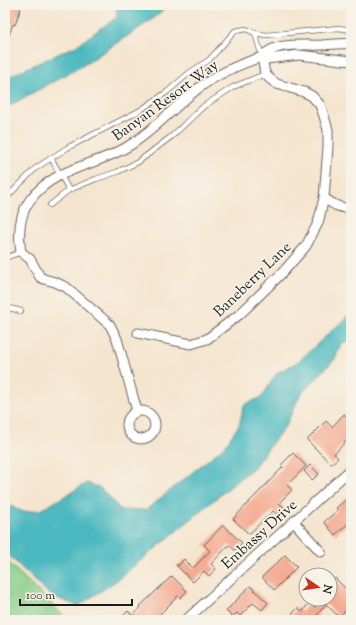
<svg xmlns="http://www.w3.org/2000/svg" width="356" height="625" font-family="'Sorts Mill Goudy',serif">
  <style>
    .green { fill: #83ca86; stroke: #507351 }
    .water { fill: #49b8bf; stroke: #326a6e }
    .building { fill: #f4ab92 }
    .lines { fill: none; stroke-linecap: round; stroke-linejoin: round }
    .lane-casing { stroke: #68625b; stroke-width: 6 }
    .street-casing { stroke: #68625b; stroke-width: 11 }
    .lane { stroke: #fff; stroke-width: 4.5 }
    .street { stroke: #fff; stroke-width: 9 }
    .labels { text-anchor: middle; stroke-width: 3.5; stroke-linejoin: round; paint-order: stroke }
    .street-label { font-size: 15px; fill: #1c1c1c; stroke: #f7f3e8 }
  </style>
  <rect width="100%" height="100%" fill="#f7f3e8"/>
  <filter id="ink" filterUnits="userSpaceOnUse"><feTurbulence type="fractalNoise" baseFrequency=".025" numOctaves="2"/><feDisplacementMap in="SourceGraphic" scale="8" xChannelSelector="R" yChannelSelector="G"/><feConvolveMatrix kernelMatrix="1 2 1 2 8 2 1 2 1" color-interpolation-filters="sRGB"/></filter>
  <filter id="wash" filterUnits="userSpaceOnUse"><feTurbulence type="fractalNoise" baseFrequency=".012" numOctaves="4" result="noise"/><feDisplacementMap in="SourceGraphic" scale="16" xChannelSelector="R" yChannelSelector="G"/><feGaussianBlur stdDeviation="0.9" result="paint"/><feColorMatrix in="noise" values="0 0 0 0 0 0 0 0 0 0 0 0 0 0 0 0 0 1.4 0 .05"/><feComposite in="paint" operator="in"/></filter>
  <g filter="url(#wash)">
    <rect width="100%" height="100%" fill="#f5e5cf"/>
    <path class="green" d="M5,559l63,61h-63z"/>
    <g class="water">
      <path d="M116,5h52l-15,14 -71,47 -77,42v-29l11,-6 60,-27 41,-29z"/>
      <path d="M351,313v29l-2,1 -7,-1 -7,17 -35,36 -14,30 -33,43 -137,113 -38,25 -27,-10 -46,-44v-49l18,9 18,-2 46,-27 13,5 21,22h25l79,-64 14,-21 5,-20 18,-8 15,-24 22,-12z"/>
    </g>
    <g id="blocks">
      <g class="building">
        <path d="M5,5h17l-7,20 -2,-1 -7,19z"/>
        <path d="M344,414l4,4 3,-4v22l-17,18 4,4 -7,6 -24,-24 19,-19 6,6z"/>
        <path d="M293,453l13,13 -19,19 5,5 -13,13 5,4 -7,8 -4,-4 -24,23 -16,-15 50,-52 -2,-2z"/>
        <path d="M310,465l9,9 -7,6 -8,-9z"/>
        <path d="M351,495v26l-16,14 -11,-13 14,-12 -2,-2z"/>
        <path d="M223,525l19,18 -7,7 -6,-5 -18,19 5,5 -7,7 -5,-5 -11,11 -17,-17h3l5,-6 9,9 17,-17 -6,-6z"/>
        <path d="M285,555l12,12 -23,23 -12,-13z"/>
        <path d="M172,576l15,15 -7,7 -2,-2 -19,19 2,2 -3,3h-39l9,-9 5,5 8,-9 -1,-1z"/>
        <path d="M335,578l16,16v11l-12,12 -13,-13 -9,11 6,5h-25l-6,-6 6,-6 4,4 8,-10 5,5 6,-8h9v-16z"/>
        <path d="M250,586l18,17 -6,7 -9,-7 -13,13 -3,-3 -5,4 -6,-6z"/>
      </g>
    </g>
  </g>
  <g filter="url(#ink)">
    <use href="#blocks" fill-opacity="0" stroke="#68625b" stroke-width="1"/>
    <g class="lines">
      <defs>
        <g id="lane">
          <path d="M255,33l7,24"/>
          <path d="M51,158l18,32 27,-11 21,-7 21,-10 34,-26 32,-30 29,-19 32,-13"/>
          <path d="M5,201l6,-8 25,-25 31,-20 72,-37 28,-19 22,-19 20,-13 26,-29 11,-2 9,4 11,2 73,-7 12,2"/>
          <path d="M50,205l19,-15"/>
          <path d="M5,258l16,-6"/>
          <path d="M5,307l16,4"/>
        </g>
        <g id="street">
          <path d="M262,57c12,-16 43,-11 60,-12 10,-1 19,-1 29,-2"/>
          <path d="M324,198c9,6 16,11 27,10"/>
          <path d="M138,333l53,11 16,-5 33,-25 43,-42 23,-26 12,-23 6,-25 4,-51v-17l-4,-14 -4,-11 -8,-9 -8,-4 -27,-8 -7,-5 -5,-5 -3,-17"/>
          <path d="M137,411l-20,-72 -7,-14 -44,-38 -11,-5 -11,-3 -4,-2 -10,-18 -9,-7c-3,-18 -2,-37 9,-52 24,-33 66,-34 97,-53 24,-14 42,-35 63,-52 21,-18 46,-30 72,-38l5,2 32,-4 52,6"/>
          <circle cx="141" cy="425" r="14"/>
          <path d="M294,522l27,30"/>
          <path d="M186,620l165,-151"/>
        </g>
      </defs>
      <use href="#lane" class="lane-casing"/>
      <use href="#street" class="street-casing"/>
      <use href="#lane" class="lane"/>
      <use href="#street" class="street"/>
    </g>
  </g>
  <g class="labels">
    <g class="street-label">
      <text transform="translate(165 100) rotate(-36)" y="5">Banyan Resort Way</text>
      <text transform="translate(252 279) rotate(-44)" y="5">Baneberry Lane</text>
      <text transform="translate(259 534) rotate(-42)" y="5">Embassy Drive</text>
    </g>
  </g>
  <rect width="356" height="625" fill="none" stroke="#f7f3e8" stroke-width="20"/>
  <g transform="translate(318 587) rotate(103)"><circle r="19" fill="#f7f3e8" stroke="#9f9d96"/>
  <path d="M0-3L7 15L0 10L-7 15Z" fill="#c8321e"/>
  <text y="-6" font-size="11" font-weight="bold" text-anchor="middle" fill="#1c1c1c">N</text>
  </g>
  <path d="M20 599v6h112v-6" fill="none" stroke="#1c1c1c" stroke-width="2"/>
  <text x="26" y="599" font-size="12" fill="#1c1c1c" stroke="#f7f3e8" stroke-width="3" paint-order="stroke">100 m</text>
</svg>
